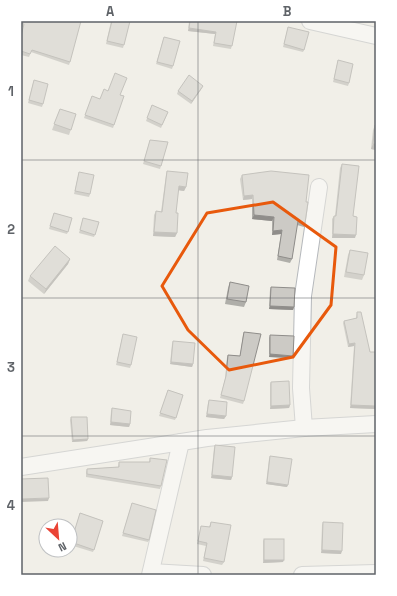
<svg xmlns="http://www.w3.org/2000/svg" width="397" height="596" font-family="'Space Grotesk',sans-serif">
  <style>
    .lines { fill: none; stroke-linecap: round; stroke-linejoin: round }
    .minor-casing { stroke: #b5b8bc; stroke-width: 18 }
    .minor { stroke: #fff; stroke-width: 16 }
    .wall { fill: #afaea9 }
    .shaded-wall { fill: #8f8d8a }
    .building { fill: #cccac5; stroke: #8f8d8a }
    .marked { fill: none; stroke: #e8590c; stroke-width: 3; stroke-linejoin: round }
    .grid { fill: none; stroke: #5f6368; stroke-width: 1; stroke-opacity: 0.55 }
    .neatline { fill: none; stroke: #5f6368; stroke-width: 1.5 }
    .grid-label { font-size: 13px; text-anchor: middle; font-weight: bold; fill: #5f6368 }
  </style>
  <rect width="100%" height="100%" fill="#f1efe8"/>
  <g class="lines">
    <defs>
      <g id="minor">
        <path d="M310,21l66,15"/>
        <path d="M304,428l-3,-40 2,-92 16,-109"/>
        <path d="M21,467l186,-29 97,-10 72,-4"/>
        <path d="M151,572l52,3"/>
        <path d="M150,575l31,-133"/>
        <path d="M302,575l74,-2"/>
      </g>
    </defs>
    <use href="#minor" class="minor-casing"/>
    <use href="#minor" class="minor"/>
  </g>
  <g class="wall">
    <path d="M21,21l49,41 -1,3 -38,-13 -2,5 -8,-2v-20l2,-8 -2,-1z"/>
    <path d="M111,21h19l-7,27 -17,-4z"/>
    <path d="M189,21h48l-6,28 -18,-3 2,-12 -27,-3z"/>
    <path d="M288,27l16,23 -1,2 -20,-5z"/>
    <path d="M163,40l10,26 -1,3 -16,-5z"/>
    <path d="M338,60l11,23 -1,3 -15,-4z"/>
    <path d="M33,83l10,21 -1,3 -14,-4z"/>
    <path d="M202,88l-11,16 -14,-10 1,-3z"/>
    <path d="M120,95l4,1 -11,32 -29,-10 8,-22 8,3z"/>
    <path d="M152,105l16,7 -7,16 -15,-7z"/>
    <path d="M60,109l16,5 -7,21 -17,-5z"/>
    <path d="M375,125l1,25 -5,-1 2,-19z"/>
    <path d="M150,140l18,2 -8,27 -17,-5z"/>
    <path d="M342,164l11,52 2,22h-23v-19l2,-3h1l5,-48z"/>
    <path d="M167,171l19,16 -2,4 -6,-1 -2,23 1,20 -2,4 -22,-1 1,-21 2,-4 5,1 5,-37z"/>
    <path d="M79,172l11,22 -1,3 -15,-3z"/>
    <path d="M242,175l64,27 -1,21 -1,4 -7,-2 -5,34 -2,4 -13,-3 4,-26 -9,1v-14l-20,-2v-20l-9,1 -3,-21z"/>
    <path d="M54,213l18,5 -5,16 -18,-5z"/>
    <path d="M83,218l16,4 -5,15 -15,-4z"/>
    <path d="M350,250l14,25 -2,5 -18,-3 4,-22z"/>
    <path d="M70,259l-2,5 -24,30 -16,-13 2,-5z"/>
    <path d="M230,282l16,20 -2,5 -19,-3 3,-16z"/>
    <path d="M271,287l23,20 -1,3 -24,-1 1,-19z"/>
    <path d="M357,312l13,40h6v57l-26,-1 4,-62 -6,1 -5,-24 1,-2 12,-3z"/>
    <path d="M244,332v69l-1,3 -23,-6 5,-19 2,-21 1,-3 12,1 3,-21z"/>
    <path d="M123,334l8,31 -1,3 -14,-3z"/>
    <path d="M270,335l22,23 -23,-1v-19z"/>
    <path d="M173,341l20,23 -1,3 -22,-3 2,-20z"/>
    <path d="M271,382l19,23 -1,3 -19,1v-25z"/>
    <path d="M168,390l15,5 -8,25 -16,-4z"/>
    <path d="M209,400l17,16 -2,3 -18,-2 2,-14z"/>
    <path d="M112,408l18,16 -1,3 -19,-2 1,-14z"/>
    <path d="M71,417l17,22 -1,2 -15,1 -2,-22z"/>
    <path d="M215,445l17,32 -1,3 -20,-2 3,-30z"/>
    <path d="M270,456l17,31 -21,-3 3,-25z"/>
    <path d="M150,458l11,28 -1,3 -74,-12v-5l1,-3 31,-2 1,-5h30z"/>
    <path d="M132,503l17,37 -1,2 -26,-6z"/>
    <path d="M80,513l23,8 -10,31 -23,-7z"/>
    <path d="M211,522l13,40 -2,3 -19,-4 3,-15 -9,-2 4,-18 8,1z"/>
    <path d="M323,522l18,32 -20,-1 1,-28z"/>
    <path d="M264,539l19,23 -20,1v-22z"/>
  </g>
  <g class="shaded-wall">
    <path d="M189,28l27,4 -1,2 -27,-3z"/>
    <path d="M203,86l-1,2 -11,16 1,-3z"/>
    <path d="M373,144h3v6l-5,-1z"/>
    <path d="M179,186l7,1 -2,4 -7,-1z"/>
    <path d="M253,195l-1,4 -9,1 1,-4z"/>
    <path d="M254,215l20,2 -2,4 -20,-2z"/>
    <path d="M282,230l-1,4 -9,1 1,-4z"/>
    <path d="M154,232l23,1 -2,4 -22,-1z"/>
    <path d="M333,234l23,1 -1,3h-23z"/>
    <path d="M70,259l-2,5 -24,30 2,-5z"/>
    <path d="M270,306l24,1 -1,3 -24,-1z"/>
    <path d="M355,343l-1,3 -6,1 1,-3z"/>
    <path d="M270,354l23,2 -1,2 -23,-1z"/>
    <path d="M171,362l22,2 -1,3 -22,-3z"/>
    <path d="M290,405l-1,3 -19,1 1,-3z"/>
    <path d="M351,405l25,1v3l-26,-1z"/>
    <path d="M207,414l19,2 -2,3 -18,-2z"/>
    <path d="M111,422l19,2 -1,3 -19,-2z"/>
    <path d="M88,439l-1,2 -15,1 1,-2z"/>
    <path d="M212,475l20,2 -1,3 -20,-2z"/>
    <path d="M267,482l21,3 -1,2 -21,-3z"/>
    <path d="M49,498l-1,3 -27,1v-3z"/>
    <path d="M322,550l20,1 -1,3 -20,-1z"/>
    <path d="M264,560h20l-1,2 -20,1z"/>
  </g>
  <g class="building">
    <path d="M21,21h60l-11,41 -38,-12 -2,4 -9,-3v-15l3,-12 -3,-1z"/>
    <path d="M112,21h18l-6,24 -17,-4z"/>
    <path d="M190,21h47l-5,25 -18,-3 2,-11 -27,-4z"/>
    <path d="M288,27l21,5 -5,18 -20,-6z"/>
    <path d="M164,37l16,4 -7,25 -16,-4z"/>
    <path d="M338,60l15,4 -4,19 -15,-4z"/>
    <path d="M115,73l12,5 -7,17 4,1 -10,29 -29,-10 7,-19 8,3 4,-10 4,2z"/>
    <path d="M189,75l14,11 -11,15 -14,-10z"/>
    <path d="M34,80l14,4 -5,20 -14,-4z"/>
    <path d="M152,105l16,7 -6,13 -15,-7z"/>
    <path d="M60,109l16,5 -5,16 -17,-6z"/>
    <path d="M375,125h1v19h-3z"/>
    <path d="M150,140l18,2 -7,24 -17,-5z"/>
    <path d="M342,164l17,2 -6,50 4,1 -1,18 -23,-1 1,-18h2z"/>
    <path d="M167,171l21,2 -2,14 -7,-1 -3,27h2l-1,20 -23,-1 2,-21 6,1z"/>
    <path d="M271,171l38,4 -3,27h2l-3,21 -7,-2 -6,38 -14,-3 4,-26 -9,1 1,-14 -20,-2 -1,-20 -9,1 -2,-21z"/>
    <path d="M79,172l15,3 -4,19 -15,-3z"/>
    <path d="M54,213l18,5 -4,14 -18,-6z"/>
    <path d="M83,218l16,4 -4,13 -15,-5z"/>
    <path d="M55,246l15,13 -24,30 -16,-13z"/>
    <path d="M350,250l18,3 -4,22 -18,-3z"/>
    <path d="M230,282l19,4 -3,16 -19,-3z"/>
    <path d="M271,287l24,1 -1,19 -24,-1z"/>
    <path d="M357,312h4l9,40h6v54l-25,-1 4,-62 -6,1 -5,-23 13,-3z"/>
    <path d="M244,332l17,2 -17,67 -23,-6 5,-19 2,-21 12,1z"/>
    <path d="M123,334l14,3 -6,28 -14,-3z"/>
    <path d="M270,335l24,1 -1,20 -23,-2z"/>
    <path d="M173,341l22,2 -2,21 -22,-2z"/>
    <path d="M289,381l1,24 -19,1v-24z"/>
    <path d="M168,390l15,5 -7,23 -16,-5z"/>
    <path d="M209,400l18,2 -1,14 -19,-2z"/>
    <path d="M112,408l19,3 -1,13 -19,-2z"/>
    <path d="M71,417h16l1,22 -15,1z"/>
    <path d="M215,445l20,2 -3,30 -20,-2z"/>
    <path d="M270,456l22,3 -4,26 -21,-3z"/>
    <path d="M150,458l17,2 -6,26 -74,-12v-5l32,-2v-5h31z"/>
    <path d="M48,478l1,20 -28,1v-20z"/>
    <path d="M132,503l24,7 -7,30 -26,-7z"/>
    <path d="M80,513l23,8 -9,29 -23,-8z"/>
    <path d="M211,522l20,3 -7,37 -20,-4 3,-15 -9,-2 3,-15 9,1z"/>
    <path d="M323,522l20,1 -1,28 -20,-1z"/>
    <rect x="264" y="539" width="20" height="21"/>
  </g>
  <path d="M0 0H397V596H0ZM273,202l63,45 -5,58 -38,52 -64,13 -41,-40 -26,-44 45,-73z" fill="#f1efe8" fill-opacity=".55" fill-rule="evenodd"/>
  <path class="marked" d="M273,202l63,45 -5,58 -38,52 -64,13 -41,-40 -26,-44 45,-73z"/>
  <path class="grid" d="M198,21v554M21,160h355M21,298h355M21,436h355"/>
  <rect width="397" height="596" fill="none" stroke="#ffffff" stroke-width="44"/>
  <g transform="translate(58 538) rotate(154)"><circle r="19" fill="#ffffff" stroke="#bfc1c3"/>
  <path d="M0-3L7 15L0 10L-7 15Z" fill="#ea4335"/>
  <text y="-6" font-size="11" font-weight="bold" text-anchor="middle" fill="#5f6368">N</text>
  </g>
  <rect x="22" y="22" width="353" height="552" class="neatline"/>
  <g class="grid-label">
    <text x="110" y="16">A</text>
    <text x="287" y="16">B</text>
    <text x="11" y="96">1</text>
    <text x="11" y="234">2</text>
    <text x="11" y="372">3</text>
    <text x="11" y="510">4</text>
  </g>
</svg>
